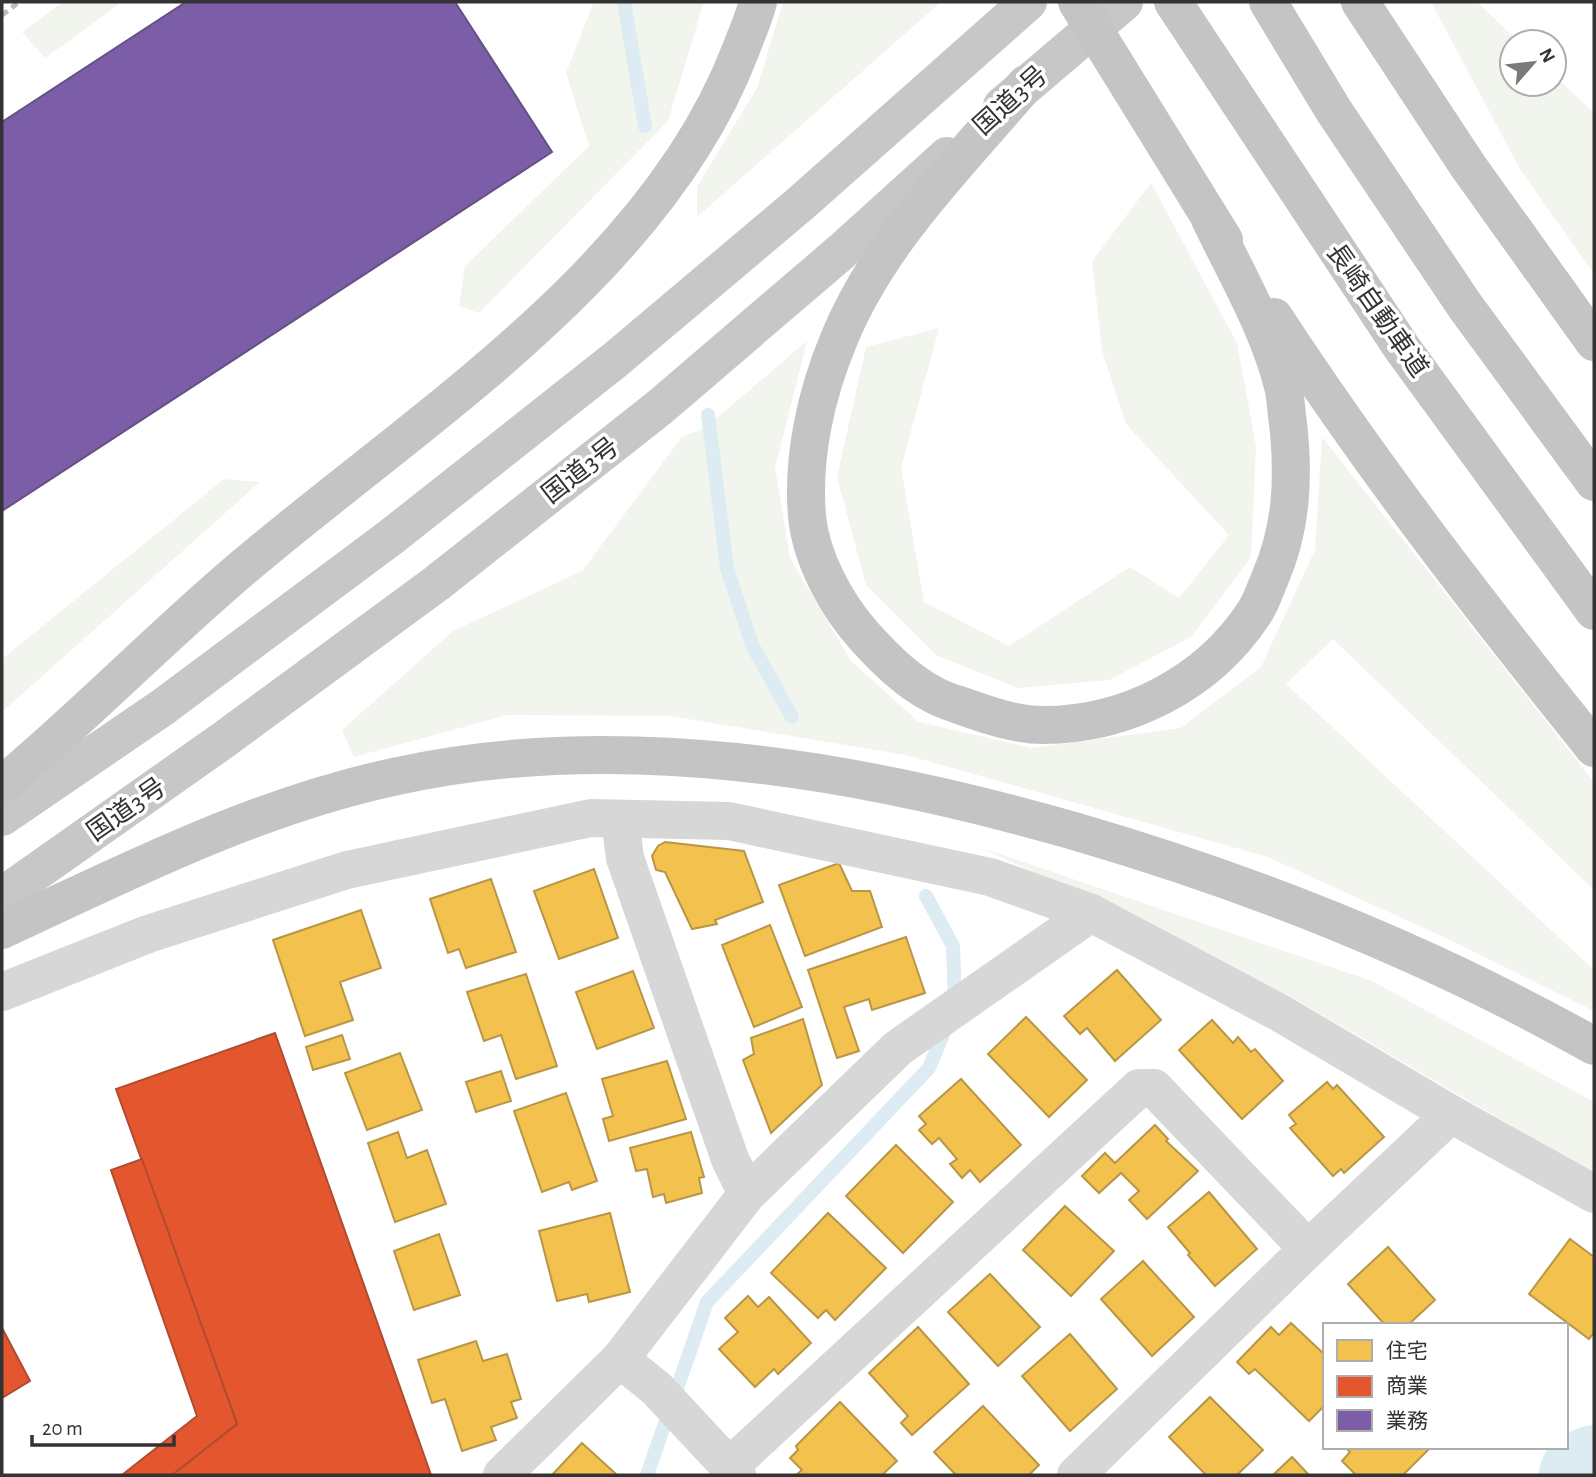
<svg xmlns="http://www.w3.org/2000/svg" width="1596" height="1477" font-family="'Alegreya Sans','Noto Sans JP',sans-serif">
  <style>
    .green { fill: #f1f5ed }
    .homes { fill: #f2c14e; stroke: #b99646; stroke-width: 2 }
    .shops { fill: #e4572e; stroke: #af4c30; stroke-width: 2 }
    .offices { fill: #7b5ea7; stroke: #655184; stroke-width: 2 }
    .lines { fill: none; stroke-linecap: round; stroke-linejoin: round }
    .stream { stroke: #ddebf3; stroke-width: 14 }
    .river { stroke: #ddebf3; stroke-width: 86 }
    .minor { stroke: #d7d7d7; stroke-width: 38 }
    .trunk { stroke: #c7c7c7; stroke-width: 38 }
    .motorway { stroke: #c4c4c4; stroke-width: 38 }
    .rail { stroke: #bebebe; stroke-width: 5; stroke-dasharray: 7 5; stroke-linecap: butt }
    .labels { text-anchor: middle; stroke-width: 7; stroke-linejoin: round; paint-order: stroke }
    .street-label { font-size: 26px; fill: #333; stroke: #fff }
  </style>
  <rect width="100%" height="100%" fill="#fff"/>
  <g class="green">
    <path d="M63,2h59l-77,56 -23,-26z"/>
    <path d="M594,2h110l-36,119 -189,192 -20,-7 6,-40 124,-120 -23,-73z"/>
    <path d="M783,2h158l-244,215v-30l60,-99z"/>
    <path d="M1431,2l47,1 41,39h-7v42h42v-9l40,38v161l-74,-105z"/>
    <path d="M1151,183l86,160 19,103 -5,111 -60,80 -82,43 -91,8 -82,-33 -70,-70 -29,-108 29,-130 73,-19 -38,140 23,134 85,44 121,-79 49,31 50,-63 -103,-111 -24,-74 -10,-89z"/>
    <path d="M807,341l-32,127 15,90 61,103 68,61 113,26 149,-20 80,-61 54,-117 7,-113 272,345v108l-261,-251 -47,45 308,286v41l-144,-71 -182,-83 -362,-102 -236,-39 -163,-1 -153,42 -12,-27 111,-99 129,-60 100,-134 23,-9z"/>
    <path d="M224,479l36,3 -258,230v-53z"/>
    <path d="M982,848l390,133 222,121v72l-304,-178z"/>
  </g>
  <g class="homes">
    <path d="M665,842l79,9 19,51 -48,18 2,4 -25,5 -27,-57 -9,-2 -4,-14 6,-10z"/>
    <path d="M839,863l13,28h18l12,36 -77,29 -26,-71z"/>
    <path d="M594,869l24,69 -59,21 -25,-68z"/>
    <path d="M491,879l25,73 -50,16 -7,-19 -11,4 -18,-54z"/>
    <path d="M361,910l20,58 -41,14 13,38 -48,16 -32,-96z"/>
    <path d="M770,925l32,82 -48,20 -32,-82z"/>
    <path d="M906,937l19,56 -53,17 -3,-11 -25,8 15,44 -22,7 -29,-88z"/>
    <path d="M1117,970l44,50 -46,41 -28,-33 -7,6 -16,-18z"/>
    <path d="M633,971l21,57 -57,21 -21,-57z"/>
    <path d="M526,974l31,92 -41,13 -15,-44 -17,6 -17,-49z"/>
    <path d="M1026,1017l61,63 -38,37 -61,-63z"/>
    <path d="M803,1019l19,66 -51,48 -28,-73 11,-6 -3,-16z"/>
    <path d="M1212,1020l21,23 5,-6 13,15 4,-3 28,32 -41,38 -63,-69z"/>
    <path d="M342,1035l8,24 -37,11 -7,-23z"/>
    <path d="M400,1053l22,57 -55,20 -22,-57z"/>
    <path d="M667,1061l19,58 -77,22 -6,-22 10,-3 -11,-37z"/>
    <path d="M501,1071l10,30 -35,11 -10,-30z"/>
    <path d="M961,1079l60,66 -41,37 -10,-12 -8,8 -12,-14 7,-5 -18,-21 -7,6 -13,-14 7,-6 -7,-8z"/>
    <path d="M1327,1082l6,7 4,-4 47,52 -40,36 -3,-4 -8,7 -43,-48 6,-4 -7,-9z"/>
    <path d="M566,1093l31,88 -25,9 -3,-8 -27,10 -28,-81z"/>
    <path d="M1155,1125l13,14 -2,2 32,30 -51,48 -18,-19 10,-9 -18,-18 -22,20 -17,-17 23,-23 10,10z"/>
    <path d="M398,1132l9,26 20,-8 19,54 -51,18 -27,-79z"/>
    <path d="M691,1132l13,45 -5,1 3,15 -36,10 -2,-9 -11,3 -6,-28 -11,2 -6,-23z"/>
    <path d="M896,1145l57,57 -50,51 -57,-57z"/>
    <path d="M1209,1192l48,57 -42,37 -27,-31 2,-2 -22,-26z"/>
    <path d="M1065,1206l49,45 -43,45 -48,-46z"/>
    <path d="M610,1213l20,79 -41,10 -2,-8 -30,7 -18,-70z"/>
    <path d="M828,1213l58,55 -51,52 -9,-10 -8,8 -47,-45z"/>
    <path d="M439,1234l21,61 -46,15 -20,-59z"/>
    <path d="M1570,1239l24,18v75l-5,7 -60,-45z"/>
    <path d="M1388,1247l47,53 -27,25h-23l-37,-41z"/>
    <path d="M1143,1261l51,56 -42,39 -51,-57z"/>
    <path d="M990,1274l50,53 -42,39 -50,-54z"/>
    <path d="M748,1296l10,11 11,-10 42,46 -33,31 -4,-5 -19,18 -36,-38 19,-17 -13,-14z"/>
    <path d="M1291,1323l34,32v50l-16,16 -54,-52 -6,5 -12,-12 34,-35 8,8z"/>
    <path d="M918,1327l51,57 -57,51 -11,-12 7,-7 -39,-43z"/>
    <path d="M1070,1334l47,55 -47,42 -48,-55z"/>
    <path d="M476,1341l7,20 24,-7 14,45 -10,3 6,16 -26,9 5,13 -34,11 -17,-52 -13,4 -14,-43z"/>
    <path d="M1210,1397l53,53 -26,25h-31l-37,-38z"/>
    <path d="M840,1402l57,59 -15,14h-86l6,-5 -12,-12 8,-8 -2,-4z"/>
    <path d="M983,1406l56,59 -10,10h-73l-22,-23z"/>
    <path d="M582,1443l35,32h-65z"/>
    <path d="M1345,1447h86l-28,28h-47l-14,-14 8,-9z"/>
    <path d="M1292,1457l17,18h-36z"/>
  </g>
  <g class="shops">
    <path d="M275,1033l156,442h-259l65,-51 -121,-335z"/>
    <path d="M142,1159l95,265 -65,51h-50l75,-59 -86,-246z"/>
    <path d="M2,1328l28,53 -28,17z"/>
  </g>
  <path class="offices" d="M186,2h269l97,150 -550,359v-389z"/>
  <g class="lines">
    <g class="stream">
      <path d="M624,2l21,124"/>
      <path d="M708,415l19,153 25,77 40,72"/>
      <path d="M926,896l27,50 2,57"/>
      <path d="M647,1475l60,-173 222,-234 18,-43"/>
    </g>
    <path class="river" d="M1582,1475l12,-7"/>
    <g class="minor">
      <path d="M620,819l5,39 105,301 17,35"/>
      <path d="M2,992l146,-58 199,-64 244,-52 138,3 261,56 101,36"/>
      <path d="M620,1359l37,30 80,86"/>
      <path d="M729,1467l410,-379h15l154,161"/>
      <path d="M502,1475l118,-116 127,-165 151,-146 193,-135 189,100 171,101 143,80"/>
      <path d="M1076,1475l232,-226 143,-135"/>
    </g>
    <g class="trunk">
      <path d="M1002,106l122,-104"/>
      <path d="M2,817l161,-110 228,-170 224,-177 185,-156 228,-202"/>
      <path d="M2,896l220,-155 215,-158 223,-176 182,-156 105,-95"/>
    </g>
    <g class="motorway">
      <path d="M1077,2l147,238"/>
      <path d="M1173,2l229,346 192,263"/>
      <path d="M1268,2l66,109 131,195 129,176"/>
      <path d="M1360,2l108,164 126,176"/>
      <path d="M1026,84c-68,80 -147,157 -187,255 -23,55 -37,118 -32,177 4,43 30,90 58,121 20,22 42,44 69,58 9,5 19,8 28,11 25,9 54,19 81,19 84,0 165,-42 211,-112 7,-10 11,-23 16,-35 22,-50 24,-101 18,-155 -2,-12 -2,-26 -5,-37 -15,-59 -47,-113 -73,-167"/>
      <path d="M1274,317c98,150 208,292 320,431"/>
      <path d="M2,785c79,-66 151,-140 230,-208 176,-152 424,-302 509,-528 6,-16 13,-31 17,-47"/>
      <path d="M2,930c127,-59 253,-123 391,-153 223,-50 465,-8 681,54 182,53 355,122 520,215"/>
    </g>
    <path class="rail" d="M2,15l17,-13"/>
  </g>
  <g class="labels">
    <g class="street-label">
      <text transform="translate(1010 100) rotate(-42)" y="9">国道3号</text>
      <text transform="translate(1378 310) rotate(55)" y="9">長崎自動車道</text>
      <text transform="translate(580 470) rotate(-38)" y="9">国道3号</text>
      <text transform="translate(126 809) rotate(-35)" y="9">国道3号</text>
    </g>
  </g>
  <rect width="1596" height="1477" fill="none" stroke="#333333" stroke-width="7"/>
  <rect x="1323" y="1323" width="245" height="126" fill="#ffffff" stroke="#adadad" stroke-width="2"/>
  <rect x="1337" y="1340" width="35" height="21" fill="#f2c14e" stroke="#adadad" stroke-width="2"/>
  <text x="1386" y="1358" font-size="21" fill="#333333">住宅</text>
  <rect x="1337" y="1376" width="35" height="21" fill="#e4572e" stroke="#adadad" stroke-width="2"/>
  <text x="1386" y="1393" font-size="21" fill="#333333">商業</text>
  <rect x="1337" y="1410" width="35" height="21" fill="#7b5ea7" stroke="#adadad" stroke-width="2"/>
  <text x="1386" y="1428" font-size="21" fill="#333333">業務</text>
  <g transform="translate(1533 63) rotate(62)"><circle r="33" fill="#ffffff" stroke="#adadad" stroke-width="2"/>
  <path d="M0-5L12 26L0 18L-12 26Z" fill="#7a7a7a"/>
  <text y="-10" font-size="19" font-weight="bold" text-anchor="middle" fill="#333333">N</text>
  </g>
  <path d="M32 1435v10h142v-10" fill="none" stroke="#333333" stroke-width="3.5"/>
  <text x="42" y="1435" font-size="21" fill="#333333" stroke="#ffffff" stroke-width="5" paint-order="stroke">20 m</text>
</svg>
